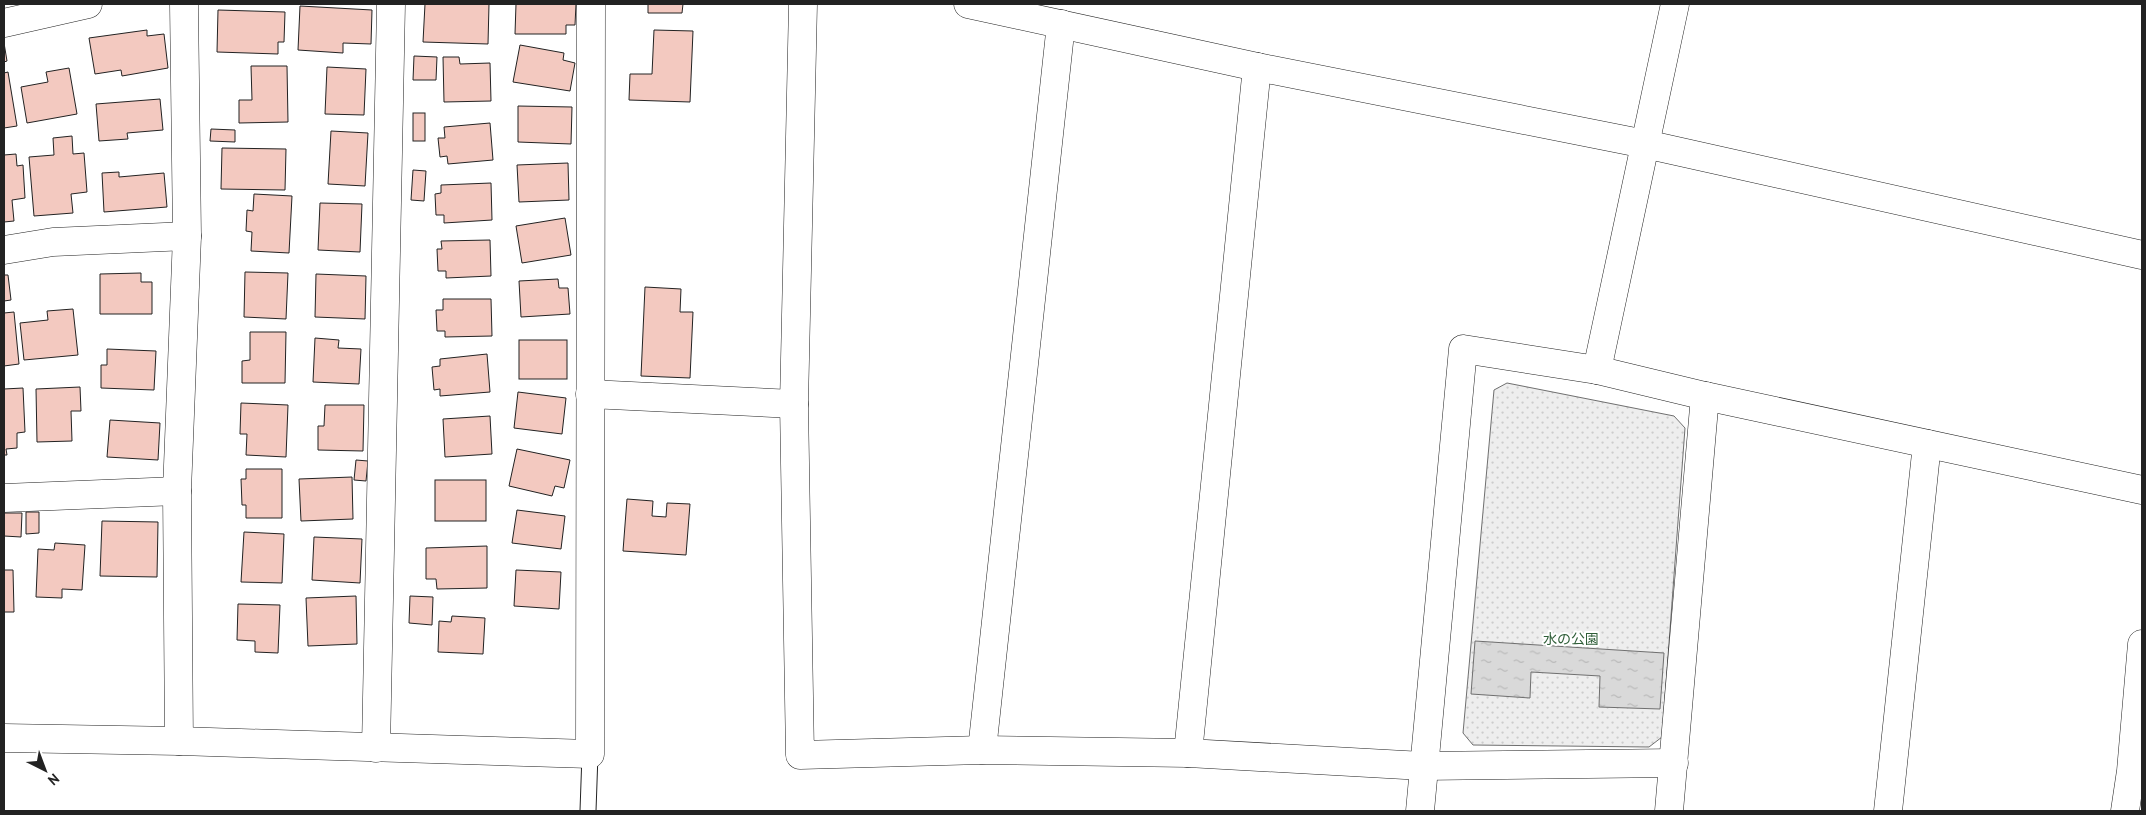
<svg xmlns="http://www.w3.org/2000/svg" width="2146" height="815" font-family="'PT Sans','Noto Sans JP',sans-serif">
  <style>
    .park { fill: url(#park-dots); stroke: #6f6f6f }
    .water { fill: url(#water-ripples); stroke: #6f6f6f }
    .building { fill: #f3c9c0; stroke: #222 }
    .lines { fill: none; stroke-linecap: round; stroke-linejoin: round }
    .service-casing { stroke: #222; stroke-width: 17 }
    .minor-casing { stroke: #222; stroke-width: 29 }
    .service { stroke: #fff; stroke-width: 15 }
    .minor { stroke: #fff; stroke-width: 28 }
    .labels { text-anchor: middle; stroke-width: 4; stroke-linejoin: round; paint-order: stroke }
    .park-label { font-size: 14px; fill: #2f5e38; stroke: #fff }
  </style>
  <defs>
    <pattern id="park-dots" width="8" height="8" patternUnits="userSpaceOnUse" patternTransform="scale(1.25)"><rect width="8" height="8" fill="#eee"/><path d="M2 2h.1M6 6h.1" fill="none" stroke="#ccc" stroke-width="1.8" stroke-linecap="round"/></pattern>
    <pattern id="water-ripples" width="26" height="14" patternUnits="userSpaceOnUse" patternTransform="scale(1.25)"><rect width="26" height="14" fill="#d9d9d9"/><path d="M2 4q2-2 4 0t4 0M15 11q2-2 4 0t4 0" fill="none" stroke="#bababa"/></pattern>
  </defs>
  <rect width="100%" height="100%" fill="#fff"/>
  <path class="park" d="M1507,383l167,33 11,12 -23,309 -13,10 -176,-2 -10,-12 31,-343z"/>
  <path class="water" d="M1475,641l189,12 -4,56 -61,-2 1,-31 -69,-4 -1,26 -59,-4z"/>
  <g class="building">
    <path d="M425,4h64l-1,40 -65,-2z"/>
    <path d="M516,4h60l-1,21h-9v9h-51z"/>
    <path d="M648,4h35l-1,9h-34z"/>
    <path d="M300,6l72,4 -1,34 -28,-1v10l-45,-3z"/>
    <path d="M218,10l67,2 -1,30h-6v12l-61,-2z"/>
    <path d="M147,30v6l17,-2 4,34 -46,8 -1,-6 -26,4 -6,-36z"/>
    <path d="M654,30l39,1 -3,71 -61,-2 1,-26h22z"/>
    <path d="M4,43l3,18 -3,1z"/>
    <path d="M520,45l44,8 -1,7 12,3 -5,28 -57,-9z"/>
    <path d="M414,56l23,1 -1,23h-23z"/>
    <path d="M443,57h16l1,7 30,-1 1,38 -47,1z"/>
    <path d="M251,66h36l1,56 -49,1v-23h13z"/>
    <path d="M327,67l39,2 -2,46 -39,-1z"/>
    <path d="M69,68l8,46 -50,9 -6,-36 27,-5 -2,-10z"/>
    <path d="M8,72l9,54 -13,2v-55z"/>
    <path d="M160,99l3,31 -36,3 1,6 -29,2 -3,-37z"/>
    <path d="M518,106l54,1 -1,37 -53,-2z"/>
    <rect x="413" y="113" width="12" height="28"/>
    <path d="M490,123l3,37 -45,4 -1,-8 -7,1 -2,-19h7l-1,-11z"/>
    <path d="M211,129l24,1v12l-25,-1z"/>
    <path d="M331,131l37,2 -3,53 -37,-2z"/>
    <path d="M72,136l1,18 11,-1 3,39 -16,2 2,19 -39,3 -5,-59 25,-2 -1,-17z"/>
    <path d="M222,148l64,1 -1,41 -64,-1z"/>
    <path d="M16,154l1,12 6,-1 2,33 -13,2 2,21 -10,1v-67z"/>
    <path d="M568,163l1,37 -50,2 -2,-37z"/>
    <path d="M413,170l13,1 -2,30 -13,-1z"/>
    <path d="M119,172v5l45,-4 3,34 -63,5 -2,-39z"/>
    <path d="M491,183l1,37 -48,3v-8h-8l-1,-21 6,-1v-8z"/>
    <path d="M254,194l38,2 -3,57 -38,-2 1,-19 -6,-1 1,-21 6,1z"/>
    <path d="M320,203l42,1 -2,48 -42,-2z"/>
    <path d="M565,218l6,37 -49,8 -6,-37z"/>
    <path d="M490,240l1,36 -45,2v-7h-8l-1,-22h5l-1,-8z"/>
    <path d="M245,272l43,1 -2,46 -42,-2z"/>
    <path d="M141,273v9h11v32h-52v-40z"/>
    <path d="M316,274l50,2 -1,43 -50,-2z"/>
    <path d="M4,275h4l3,25 -7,1z"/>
    <path d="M558,279l1,9h9l2,26 -49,3 -2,-36z"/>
    <path d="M645,287l36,2 -1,23h13l-3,66 -49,-2z"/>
    <path d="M443,299h48l1,37 -47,1v-6h-8l-1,-21h7z"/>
    <path d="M73,309l5,46 -54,5 -4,-37 28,-3 -1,-9z"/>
    <path d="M14,312l5,52 -15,2v-53z"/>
    <path d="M250,332h36l-1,51h-43v-22l8,-1z"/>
    <path d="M315,338l24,2 -1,8 23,1 -2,35 -46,-2z"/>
    <rect x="519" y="340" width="48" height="39"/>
    <path d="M107,349l49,2 -2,39 -53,-2v-23h6z"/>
    <path d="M487,354l3,38 -50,4v-7l-6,1 -2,-23 8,-1v-7z"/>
    <path d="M80,387l1,24h-10l1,30 -35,1 -1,-53z"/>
    <path d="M23,388l2,44 -8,1v15l-11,1 1,6h-3v-66z"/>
    <path d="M518,392l48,6 -4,36 -48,-6z"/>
    <path d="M241,403l47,2 -2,52 -40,-2 1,-21h-7z"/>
    <path d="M325,405h39l-1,46 -45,-1v-24h6z"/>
    <path d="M490,416l2,38 -47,3 -2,-38z"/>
    <path d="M110,420l50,3 -2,37 -51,-3z"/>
    <path d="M517,449l53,11 -6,28 -9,-2 -3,10 -43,-10z"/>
    <path d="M356,460l12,1 -2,20 -12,-1z"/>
    <path d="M246,469h36v49h-36v-13h-4l-1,-26h5z"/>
    <path d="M352,477l1,42 -52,2 -2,-42z"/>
    <rect x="435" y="480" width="51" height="41"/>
    <path d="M627,499l26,2 -1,15 14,1 1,-14 23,1 -4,51 -63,-4z"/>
    <path d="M517,510l48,6 -4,33 -49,-6z"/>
    <path d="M26,512h13v21l-13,1z"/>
    <path d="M4,513h18l-1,24 -17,-1z"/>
    <path d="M102,521l56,1 -1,55 -57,-1z"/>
    <path d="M244,532l40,2 -2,49 -41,-1z"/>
    <path d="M314,537l48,2 -2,44 -48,-3z"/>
    <path d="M55,543l30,2 -3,45 -20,-1v9l-26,-1 2,-48 16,1z"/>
    <path d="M487,546v42l-50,1 -1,-10h-10v-31z"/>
    <path d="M4,570h9l1,42h-10z"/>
    <path d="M516,570l45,2 -2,37 -45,-3z"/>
    <path d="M356,596l1,48 -49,2 -2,-48z"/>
    <path d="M410,596l23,1 -1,28 -23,-2z"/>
    <path d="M238,604l42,1 -2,48 -23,-1v-11l-18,-1z"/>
    <path d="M452,616l33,2 -2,36 -45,-2 1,-31 12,1z"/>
  </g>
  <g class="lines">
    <defs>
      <path id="service" d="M588,811l2,-57"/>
      <g id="minor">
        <path d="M803,4l-9,400 6,351 182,-5 206,3 235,13 251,-3"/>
        <path d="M968,4l289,63 388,77 497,111"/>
        <path d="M4,23l84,-19"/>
        <path d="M4,250l49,-8 134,-6"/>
        <path d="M1597,370l78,-366"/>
        <path d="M590,394l204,10"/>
        <path d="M4,498l173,-7"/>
        <path d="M4,738l175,3 411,13 1,-750"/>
        <path d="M179,741l-2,-250 10,-255 -3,-232"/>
        <path d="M376,748l15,-744"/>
        <path d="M982,750l79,-726"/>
        <path d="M1188,753l69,-686"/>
        <path d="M1420,811l43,-462 134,21 108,26 437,94"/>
        <path d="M1669,811l36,-415"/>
        <path d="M1888,811l39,-367"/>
        <path d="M2125,811l6,-40 11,-127"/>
      </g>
    </defs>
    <use href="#service" class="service-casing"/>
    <use href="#minor" class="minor-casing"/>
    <use href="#service" class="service"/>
    <use href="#minor" class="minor"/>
  </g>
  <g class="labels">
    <g class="park-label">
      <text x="1571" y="644">水の公園</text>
    </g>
  </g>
  <rect width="2146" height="815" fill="none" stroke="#222222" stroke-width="10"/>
  <g transform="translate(45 770) rotate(138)" stroke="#ffffff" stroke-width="4" paint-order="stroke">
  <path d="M0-4L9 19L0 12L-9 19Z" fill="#222222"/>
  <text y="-8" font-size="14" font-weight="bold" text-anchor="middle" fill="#222222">N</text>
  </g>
</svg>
